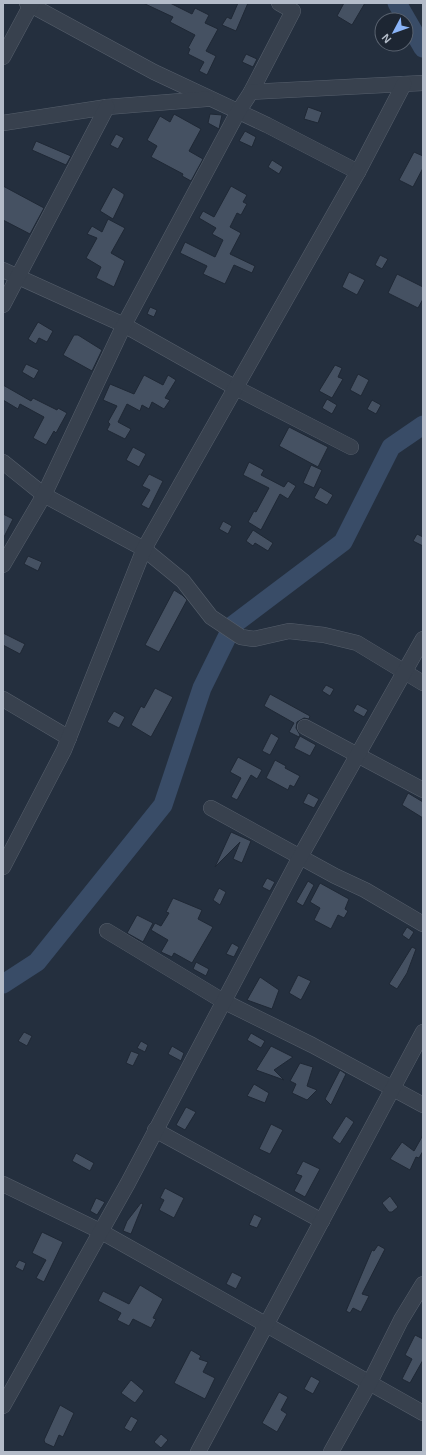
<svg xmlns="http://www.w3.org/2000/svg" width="426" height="1455" font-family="Helvetica,sans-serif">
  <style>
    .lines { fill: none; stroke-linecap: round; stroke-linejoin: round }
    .river { stroke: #394c67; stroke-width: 19 }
    .building { fill: #455162; stroke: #1f2835 }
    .minor-casing { stroke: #565f6c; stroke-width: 16 }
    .minor { stroke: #38414e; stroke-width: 15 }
  </style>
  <rect width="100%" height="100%" fill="#242f3e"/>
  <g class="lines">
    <g class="river">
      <path d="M397,3l26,45"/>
      <path d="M3,984l34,-22 126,-157 39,-117 31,-63 110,-83 48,-95 32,-22"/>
    </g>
  </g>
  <g class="building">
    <path d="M143,3h27l22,11 3,-6 14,7 -4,8 13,6 -12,22 10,5 -9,19 -8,-4 5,-9 -16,-8 2,-5 -2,-1 7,-13 -25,-13 3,-5z"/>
    <path d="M238,3h10l-12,28 -14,-6 5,-8 4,2z"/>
    <path d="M344,3h21l-13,22 -15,-9z"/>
    <path d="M246,54l11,5 -4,8 -11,-5z"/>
    <path d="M308,107l14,5 -4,11 -14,-4z"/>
    <path d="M174,114l27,15 -12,22 14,8 -12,22 -9,-5 1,-2 -32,-17 6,-11 -10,-6 13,-24 10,6z"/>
    <path d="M210,114l12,1 -3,14 -11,-6z"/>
    <path d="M245,131l11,6 -4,10 -13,-6z"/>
    <path d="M116,134l8,4 -6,11 -8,-4z"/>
    <path d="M36,141l35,15 -5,9 -34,-15z"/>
    <path d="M414,152l9,4v12l-10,19 -14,-7z"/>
    <path d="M272,160l11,7 -4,7 -11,-7z"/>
    <path d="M3,186l41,22 -14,26 -27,-14z"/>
    <path d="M231,186l16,9 -4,7 4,2 -6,11 -4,-2 -7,14 11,6 -11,21 25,12 -3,7 -18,-8 -9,19 -22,-10 4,-8 -27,-13 5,-11 30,15 8,-17 -11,-6 4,-6 -17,-10 4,-7 11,6z"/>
    <path d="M113,187l11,7v2l-11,23 -13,-8z"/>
    <path d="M108,219l17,9 -14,25 14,8 -11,26 -18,-9 5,-11 -15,-9 11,-20 -10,-4 5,-8 10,6z"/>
    <path d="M380,255l8,4 -6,10 -7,-4z"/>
    <path d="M349,272l16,8 -8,15 -15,-8z"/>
    <path d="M397,274l26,13v12l-5,9 -30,-15z"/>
    <path d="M150,307l7,3 -3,7 -7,-3z"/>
    <path d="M38,322l15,9 -6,11 -8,-4 -3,6 -8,-5z"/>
    <path d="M74,335h4l24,15 -10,21 -29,-16z"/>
    <path d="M26,364l13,6 -5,9 -12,-7z"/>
    <path d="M335,365l7,3 -4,9 5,2 -11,19 -13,-7z"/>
    <path d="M358,374l11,6 -8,16 -11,-6z"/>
    <path d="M144,375l19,10 5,-10 8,5 -11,18 5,2 -6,9 -12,-7 -3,7 -7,-4 -2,6 -13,-7 -9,18 13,7 -6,10 -18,-9 3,-6 -2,-2 9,-16 -14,-6 7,-16 24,10z"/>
    <path d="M3,385l28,16 2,-3 24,12 1,-2 9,5 -11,20 -2,-2 -8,14 -13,-7 11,-21 -24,-13 -2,5 -15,-9z"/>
    <path d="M327,399l10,6 -5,9 -10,-6z"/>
    <path d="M372,400l9,5 -5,9 -9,-5z"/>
    <path d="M289,427l39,20 -10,20 -39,-21z"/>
    <path d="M133,447l13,7 -7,13 -13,-7z"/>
    <path d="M249,462l15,8 -3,5 23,12 4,-6 8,5 -8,13 -8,-5 -19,36 -13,-8 6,-11 2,1 13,-24 -26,-13z"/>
    <path d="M311,465l11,5 -8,18 -11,-5z"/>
    <path d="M149,474l14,7 -14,28 -8,-4 9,-15 -8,-4z"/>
    <path d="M320,487l13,8 -6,10 -13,-7z"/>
    <path d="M3,514l10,5 -10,20z"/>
    <path d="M223,521l9,5 -4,8 -9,-5z"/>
    <path d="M253,530l20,13 -5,8 -13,-8 -2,3 -7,-5z"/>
    <path d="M417,534l6,3v9l-10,-5z"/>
    <path d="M28,556l14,6 -4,9 -14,-7z"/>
    <path d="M174,590l8,5 5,5 -28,52 -14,-7z"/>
    <path d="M3,633l22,11 -5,10 -17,-9z"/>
    <path d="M326,685l8,4 -4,7 -8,-5z"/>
    <path d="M155,688l18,9 -22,40 -20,-12 10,-19 3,2z"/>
    <path d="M270,694l40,22 -1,3 -5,-1 -7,4 -1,6 4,7 -1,2 -10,-5 5,-9 -30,-17z"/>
    <path d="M357,704l11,6 -4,7 -11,-6z"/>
    <path d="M114,711l11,6 -6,11 -12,-6z"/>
    <path d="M271,733l8,5 -9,17 -8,-4z"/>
    <path d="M300,736l16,9 -6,11 -16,-8z"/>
    <path d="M238,757l24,13 -5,9 -6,-4 -14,25 -6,-3 10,-19 -11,-6z"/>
    <path d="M275,760l11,6 -1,2 15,8 -6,11 -4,-2 -2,5 -22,-12z"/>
    <path d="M308,793l11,6 -5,9 -11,-5z"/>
    <path d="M408,793l15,9v16l-21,-13z"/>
    <path d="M231,832l20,9 -9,22 -9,-4 7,-17 -25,25z"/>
    <path d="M267,878l8,4 -5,9 -8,-4z"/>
    <path d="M308,881l6,4 -11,21 -7,-4z"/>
    <path d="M320,883l29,16 -4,10 3,2 -4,7 -6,-3 -7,14 -17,-9 6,-12 -10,-6z"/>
    <path d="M219,888l7,4 -6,13 -7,-5z"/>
    <path d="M173,898l29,12 -4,9 15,8 -21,36 -18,-10 -2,4 -11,-5 7,-12 -17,-10 4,-7 6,3 8,-13 -3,-1z"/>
    <path d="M137,915l16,8 -10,19 -16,-9z"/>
    <path d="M407,927l7,5 -5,8 -7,-5z"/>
    <path d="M232,943l7,4 -5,10 -8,-3z"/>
    <path d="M412,947l4,2 -9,24 -10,16 -8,-5z"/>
    <path d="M196,962l13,7 -3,7 -13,-7z"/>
    <path d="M298,975l13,6 -10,19 -12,-7z"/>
    <path d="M260,977l19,13 -7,19 -25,-9z"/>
    <path d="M24,1032l8,4 -5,10 -9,-5z"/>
    <path d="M251,1033l14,8 -4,7 -14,-8z"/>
    <path d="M141,1041l7,4 -3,7 -8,-4z"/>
    <path d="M172,1046l12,7 -3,8 -13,-7z"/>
    <path d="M271,1046l22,11 -19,13 10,10 -28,-10z"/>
    <path d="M131,1051l8,3 -6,12 -7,-3z"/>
    <path d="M300,1063l13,4 -6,19 10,4 -10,10 -15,-7 4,-9 -6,-3z"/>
    <path d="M340,1070l6,4 -15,31 -6,-6z"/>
    <path d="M254,1084l15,9 -4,10 -18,-7z"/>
    <path d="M186,1107l10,5 -11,18 -9,-5z"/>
    <path d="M346,1116l8,6 -14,22 -8,-6z"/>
    <path d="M271,1124l12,6 -13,24 -11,-5z"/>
    <path d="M423,1135v16l-4,7 -3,-1 -6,13 -20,-11 12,-17 12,9z"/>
    <path d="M76,1153l18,10 -4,8 -18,-10z"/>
    <path d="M303,1161l17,8 -15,28 -11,-6 8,-15 -6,-2z"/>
    <path d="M165,1188l19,10 -10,20 -15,-8 5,-10 -4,-2z"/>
    <path d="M390,1196l8,11 -6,5h-3l-7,-9z"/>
    <path d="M96,1198l9,4 -8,13 -7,-4z"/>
    <path d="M141,1203l2,1 -12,30 -8,-3 4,-10z"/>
    <path d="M254,1214l8,4 -5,10 -8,-3z"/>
    <path d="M42,1232l21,10 -19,40 -8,-4 10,-18 -14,-7z"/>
    <path d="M378,1245l7,4 -23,45 7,2 -8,16 -8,-4 -3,5 -4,-2 26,-61 2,1z"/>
    <path d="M19,1260l7,3 -3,8 -8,-4z"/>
    <path d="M232,1272l10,5 -6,12 -10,-5z"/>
    <path d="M140,1285l23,14 -10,19 3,1 -5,9 -18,-9 -4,7 -12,-6 4,-7 -23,-12 5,-10 26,13z"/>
    <path d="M415,1335l8,4v21l-13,23 -8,-4 10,-20 -7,-4z"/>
    <path d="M191,1350l10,6 -2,3 9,3 -5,10 12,6 -10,21 -31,-16z"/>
    <path d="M311,1376l9,5 -7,13 -9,-5z"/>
    <path d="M131,1380l13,11 -9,12 -14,-10z"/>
    <path d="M279,1392l9,5 -7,13 6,4 -10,18 -15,-9z"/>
    <path d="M60,1405l14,8 -11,24 -4,-2 -5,12 -9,-4 -1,-3z"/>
    <path d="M131,1416l7,4 -7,12 -7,-4z"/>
    <path d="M161,1434l7,6 -7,8 -7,-6z"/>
  </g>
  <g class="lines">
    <defs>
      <g id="minor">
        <path d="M27,3l127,69 113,53 91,47"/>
        <path d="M3,57l29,-54"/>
        <path d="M251,92l42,-81 -14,-8"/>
        <path d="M3,123l104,-16 99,-8"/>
        <path d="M3,270l121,55 112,63 115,59"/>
        <path d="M3,305l104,-198"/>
        <path d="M3,462l41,33 100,54 39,32 28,36 30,20 13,2 35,-8 35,4 33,8 66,40"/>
        <path d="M3,565l41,-70 80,-170 114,-213 13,-20 172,-9"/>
        <path d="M3,699l66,39"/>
        <path d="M305,727l118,63"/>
        <path d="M211,808l124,68 30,14 58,34"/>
        <path d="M3,867l61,-117 80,-201 214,-377 46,-88"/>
        <path d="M107,931l116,70 89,44 111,60"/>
        <path d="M155,1130l167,91"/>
        <path d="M3,1184l97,47 323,182"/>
        <path d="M3,1406l125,-223 172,-326 123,-218"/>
        <path d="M198,1452l225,-420"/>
        <path d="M331,1452l39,-70 31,-62 22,-36"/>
      </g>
    </defs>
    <use href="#minor" class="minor-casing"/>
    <use href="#minor" class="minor"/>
  </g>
  <rect width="426" height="1455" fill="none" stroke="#b4bcc9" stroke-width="8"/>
  <g transform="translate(394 32) rotate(229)"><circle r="19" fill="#1d2633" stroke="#59626f"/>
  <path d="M0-3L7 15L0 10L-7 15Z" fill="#8ab4f8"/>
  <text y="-6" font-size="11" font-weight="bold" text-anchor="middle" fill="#b4bcc9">N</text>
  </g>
</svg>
